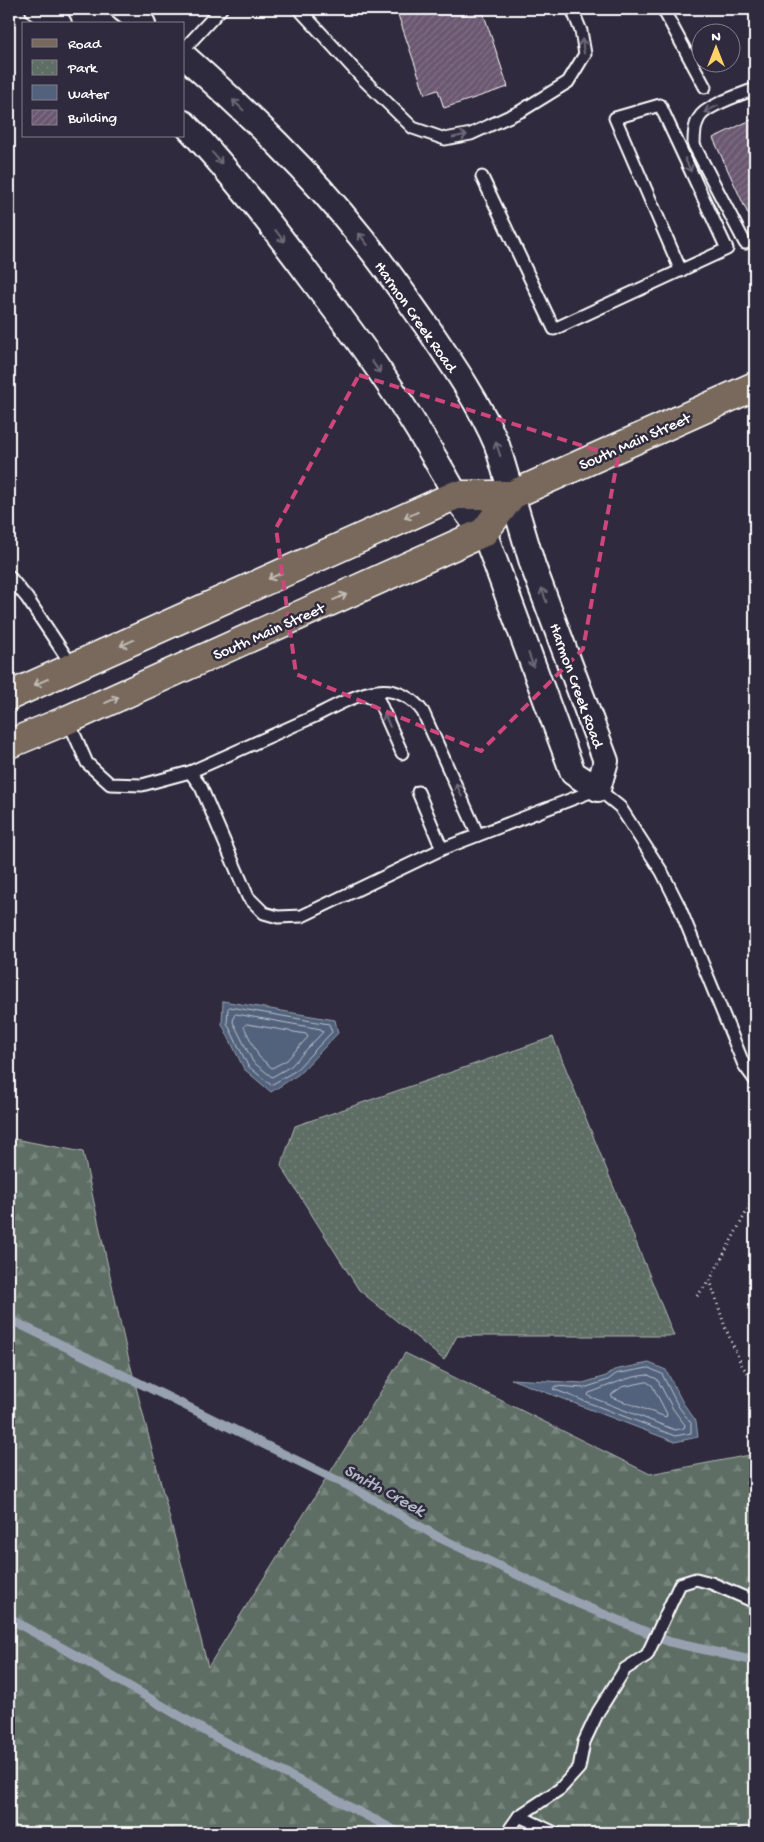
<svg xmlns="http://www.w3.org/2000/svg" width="764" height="1842" font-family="'Gochi Hand',sans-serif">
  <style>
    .forest { fill: url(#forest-firs); stroke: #aeb6b2 }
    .park { fill: url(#park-dots); stroke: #aeb6b2 }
    .water { fill: #52627c; stroke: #97a1b0 }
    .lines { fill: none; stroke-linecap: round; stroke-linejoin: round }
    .shore { stroke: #bac0cb; stroke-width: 1 }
    .stream { stroke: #97a1b0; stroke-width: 9 }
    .building { fill: url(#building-hatch); stroke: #fff }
    .lane-casing { stroke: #fff; stroke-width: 15 }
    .street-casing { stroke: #fff; stroke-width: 28 }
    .secondary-casing { stroke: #fff; stroke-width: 31 }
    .primary-casing { stroke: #fff; stroke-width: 31 }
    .path { stroke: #fff; stroke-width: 3; stroke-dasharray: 1 4; stroke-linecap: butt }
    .lane { stroke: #2f2a3d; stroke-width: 11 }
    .street { stroke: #2f2a3d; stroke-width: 24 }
    .secondary { stroke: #2f2a3d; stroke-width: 28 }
    .primary { stroke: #78695c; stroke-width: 28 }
    .oneway { stroke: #6d6a77 }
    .oneway2 { stroke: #c2bcb6 }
    .marked { fill: none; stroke: #ce467c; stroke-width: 4; stroke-dasharray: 10 6; stroke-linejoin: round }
    .labels { text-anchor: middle; stroke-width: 5; stroke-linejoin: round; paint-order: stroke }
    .street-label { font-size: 16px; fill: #fff; stroke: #2f2a3d }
    .water-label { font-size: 18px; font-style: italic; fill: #b1b8c4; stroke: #2f2a3d }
  </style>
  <defs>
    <pattern id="forest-firs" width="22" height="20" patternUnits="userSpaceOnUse" patternTransform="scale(1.25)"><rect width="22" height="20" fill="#5e6e65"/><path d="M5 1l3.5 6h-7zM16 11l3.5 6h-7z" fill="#76847c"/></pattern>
    <pattern id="park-dots" width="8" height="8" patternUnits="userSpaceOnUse" patternTransform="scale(1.25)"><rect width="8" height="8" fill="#5e6e65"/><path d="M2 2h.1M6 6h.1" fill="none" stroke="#76847c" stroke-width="1.8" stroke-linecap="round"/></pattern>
    <pattern id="building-hatch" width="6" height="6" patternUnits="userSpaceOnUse" patternTransform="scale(1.25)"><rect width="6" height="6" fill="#6b5871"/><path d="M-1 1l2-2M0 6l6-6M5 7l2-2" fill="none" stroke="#817186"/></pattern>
  </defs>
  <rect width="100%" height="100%" fill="#2f2a3d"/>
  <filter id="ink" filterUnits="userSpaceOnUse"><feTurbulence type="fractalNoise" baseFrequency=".02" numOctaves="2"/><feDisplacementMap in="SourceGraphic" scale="10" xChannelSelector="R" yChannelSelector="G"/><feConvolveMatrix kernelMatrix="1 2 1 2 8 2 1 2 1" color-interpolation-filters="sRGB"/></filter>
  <g filter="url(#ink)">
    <path class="forest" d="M9,1138l74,14 42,192 83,323 197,-314 245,121 105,-20v368l-26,11h-720z"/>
    <path class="park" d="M553,1037l121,299h-217l-13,24 -85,-70 -78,-124 14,-40z"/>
    <g class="water">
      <path d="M223,1001l112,19 3,13 -39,41 -28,18 -27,-23 -22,-45z"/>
      <path d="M649,1363l17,7 17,33 13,18 2,16 -23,5 -164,-63 72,4 23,-7 8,-6z"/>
    </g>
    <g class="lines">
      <g class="shore">
        <path d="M230,1007l99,17 3,8 -37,39 -24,14 -23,-19 -21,-43 1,-14z"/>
        <path d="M236,1014l85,15 2,3 -32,34 -19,11 -19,-15 -20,-40 1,-6z"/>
        <path d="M247,1024l59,10 2,3 -21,23 -15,8 -13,-11 -15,-30z"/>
        <path d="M649,1368l13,6 16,32 13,17v10l-16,3 -122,-47 2,-3 29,2 24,-8 8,-6z"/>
        <path d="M648,1375l9,4 16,30 12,16 -1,3 -9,2 -87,-34 1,-3c21,-7 38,-17 59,-18z"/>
        <path d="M647,1382l5,3 15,29 -1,3 -55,-20 1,-3 10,-7z"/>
      </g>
      <g class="stream">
        <path d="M9,1319l346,170 85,49 137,65 93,39 85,19"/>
        <path d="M9,1616l8,7 60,33 142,83 181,94"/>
      </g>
    </g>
    <g class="building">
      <path d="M396,9h86l26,78 -64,21 -6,-18 -13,4z"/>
      <path d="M755,118v92l-7,4 -35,-76z"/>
    </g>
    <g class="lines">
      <defs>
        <g id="lane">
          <path d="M299,9l65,71 49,48 32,11 26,-5 50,-23 47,-29 17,-28 -4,-23 -9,-22"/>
          <path d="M663,9l42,78"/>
          <path d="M184,49l37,-40"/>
          <path d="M482,177l72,152 173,-80 -67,-144 -45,13 66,153"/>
          <path d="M745,243l-51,-98c0,-9 0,-19 5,-27 6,-12 43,-24 56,-29"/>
          <path d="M9,576l18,22 46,69"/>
          <path d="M365,695l14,6 23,52"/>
          <path d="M68,720l19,43 23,21 32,1 48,-13 11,15 47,110 16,16 14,4 24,-1 140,-67 156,-60 22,18 42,65 17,34 65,159 11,15"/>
          <path d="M190,772c41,-18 82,-37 123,-55 18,-9 45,-24 64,-26 18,-3 36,7 46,21l55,123"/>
          <path d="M418,792l24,57"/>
          <path d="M519,1816l36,17"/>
          <path d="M507,1833l12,-17 41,-27 19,-21 5,-26 14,-30 27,-43 22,-14 33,-71 16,-5 15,4 44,19"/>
        </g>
        <g id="street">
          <path d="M38,9l21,15"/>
          <path d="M123,9l20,15"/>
          <path d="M184,56c63,56 125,115 177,181 24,29 45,60 67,91 25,37 52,76 69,117l36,121 73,195 -8,28 -25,-16 -89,-241"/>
          <path d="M184,123c46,48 87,101 127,155 26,34 52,68 76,104 25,36 47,74 69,113"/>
        </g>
        <path id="secondary" d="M456,495l28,37"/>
        <g id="primary">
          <path d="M9,696l447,-201h56l243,-109"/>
          <path d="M9,744l58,-24 417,-188 28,-37"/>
        </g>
      </defs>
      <use href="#lane" class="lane-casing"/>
      <use href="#street" class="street-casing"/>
      <use href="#secondary" class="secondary-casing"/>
      <use href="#primary" class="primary-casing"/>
      <g class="path">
        <path d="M710,1280l15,47 17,39 13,15"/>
        <path d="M697,1296l13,-16 45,-84"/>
      </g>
      <use href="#lane" class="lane"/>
      <use href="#street" class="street"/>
      <use href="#secondary" class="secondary"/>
      <use href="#primary" class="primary"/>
    </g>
    <defs><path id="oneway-shaft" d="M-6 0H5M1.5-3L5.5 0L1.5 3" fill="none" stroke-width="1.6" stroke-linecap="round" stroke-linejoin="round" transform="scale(1.25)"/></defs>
    <g class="oneway">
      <use href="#oneway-shaft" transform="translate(583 46) rotate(-98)"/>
      <use href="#oneway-shaft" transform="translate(238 105) rotate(-136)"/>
      <use href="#oneway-shaft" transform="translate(711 109) rotate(153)"/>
      <use href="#oneway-shaft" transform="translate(460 136) rotate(-11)"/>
      <use href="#oneway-shaft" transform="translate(217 158) rotate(49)"/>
      <use href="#oneway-shaft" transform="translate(688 165) rotate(65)"/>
      <use href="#oneway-shaft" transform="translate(280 236) rotate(52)"/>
      <use href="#oneway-shaft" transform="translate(363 239) rotate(-128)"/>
      <use href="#oneway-shaft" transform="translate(376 367) rotate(54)"/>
      <use href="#oneway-shaft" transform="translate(498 449) rotate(-108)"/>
      <use href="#oneway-shaft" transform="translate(544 595) rotate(-110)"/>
      <use href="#oneway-shaft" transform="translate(531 660) rotate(70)"/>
      <use href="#oneway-shaft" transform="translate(387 720) rotate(-113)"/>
      <use href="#oneway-shaft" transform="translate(459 790) rotate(-114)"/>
    </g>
    <g class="oneway2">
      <use href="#oneway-shaft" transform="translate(411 515) rotate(156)"/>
      <use href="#oneway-shaft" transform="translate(275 576) rotate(156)"/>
      <use href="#oneway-shaft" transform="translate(340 597) rotate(-24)"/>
      <use href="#oneway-shaft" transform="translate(127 643) rotate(156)"/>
      <use href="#oneway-shaft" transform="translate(41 682) rotate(156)"/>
      <use href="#oneway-shaft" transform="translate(112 700) rotate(-24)"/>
    </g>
  </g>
  <path class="marked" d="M359,375l259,82 -35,192 -102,102 -185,-77 -20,-146z"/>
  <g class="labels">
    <g class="street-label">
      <text transform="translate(417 316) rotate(55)" y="6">Harmon Creek Road</text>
      <text transform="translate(634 440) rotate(-24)" y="6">South Main Street</text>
      <text transform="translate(268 630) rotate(-24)" y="6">South Main Street</text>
      <text transform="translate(578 685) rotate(70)" y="6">Harmon Creek Road</text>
    </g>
    <g class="water-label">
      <text transform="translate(385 1489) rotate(29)" y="6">Smith Creek</text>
    </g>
  </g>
  <rect width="764" height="1842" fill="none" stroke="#2f2a3d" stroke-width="30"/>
  <rect x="15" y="15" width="734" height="1812" fill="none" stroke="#fff" stroke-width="2" filter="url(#ink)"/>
  <rect x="22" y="22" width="162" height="115" fill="#2f2a3d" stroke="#827f8b"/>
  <rect x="32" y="39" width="25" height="8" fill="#78695c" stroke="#827f8b"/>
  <text x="68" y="48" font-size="15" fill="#ffffff">Road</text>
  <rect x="32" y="60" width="25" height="15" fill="url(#park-dots)" stroke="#827f8b"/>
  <text x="68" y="72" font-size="15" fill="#ffffff">Park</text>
  <rect x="32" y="85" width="25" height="15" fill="#52627c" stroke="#827f8b"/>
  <text x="68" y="98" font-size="15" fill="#ffffff">Water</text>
  <rect x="32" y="110" width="25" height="15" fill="url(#building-hatch)" stroke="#827f8b"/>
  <text x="68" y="122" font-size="15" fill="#ffffff">Building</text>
  <g transform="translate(716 48)"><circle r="24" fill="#2f2a3d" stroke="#827f8b"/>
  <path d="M0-4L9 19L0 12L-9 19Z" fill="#ffd166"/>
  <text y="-8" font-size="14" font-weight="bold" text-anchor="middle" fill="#ffffff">N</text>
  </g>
</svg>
